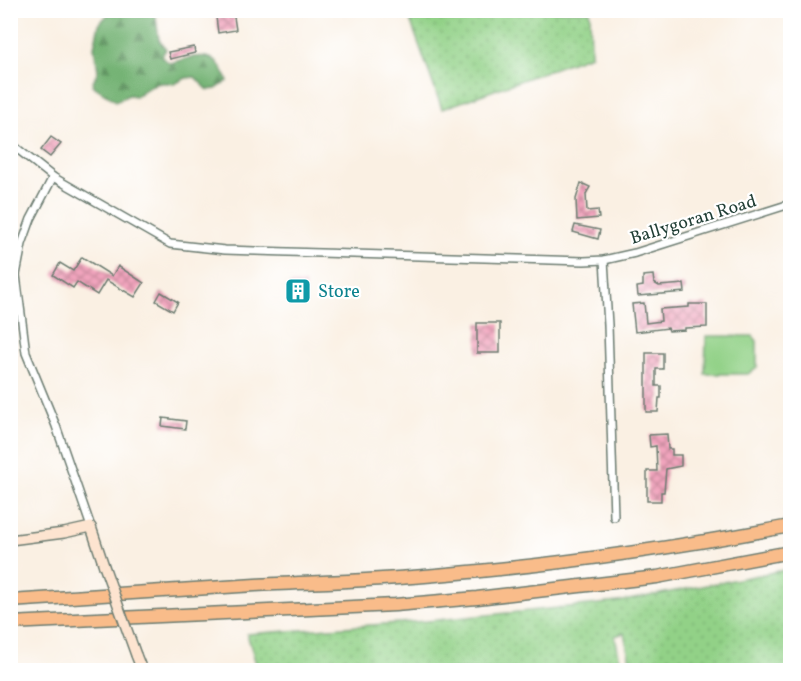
<svg xmlns="http://www.w3.org/2000/svg" width="801" height="681" font-family="Vollkorn,serif">
  <style>
    .grass { fill: url(#grass-dots); stroke: #58875e; stroke-width: 1.5 }
    .forest { fill: url(#forest-firs); stroke: #4a7854; stroke-width: 1.5 }
    .park { fill: #92d187; stroke: #58875e; stroke-width: 1.5 }
    .building { fill: url(#building-cross-hatch) }
    .lines { fill: none; stroke-linecap: round; stroke-linejoin: round }
    .street-casing { stroke: #6c7c71; stroke-width: 10 }
    .secondary-casing { stroke: #6c7c71; stroke-width: 12 }
    .highway-casing { stroke: #6c7c71; stroke-width: 15 }
    .street { stroke: #fff; stroke-width: 7 }
    .secondary { stroke: #fde4d0; stroke-width: 9 }
    .highway { stroke: #f9bc8a; stroke-width: 12 }
    .secondary-bridge-casing { stroke: #6c7c71; stroke-width: 12; stroke-linecap: butt }
    .secondary-bridge { stroke: #fde4d0; stroke-width: 9 }
    .labels { text-anchor: middle; stroke-width: 4.5; stroke-linejoin: round; paint-order: stroke }
    .street-label { font-size: 18px; fill: #1f3d34; stroke: #fff }
    .culture-label { font-size: 18px; fill: #0d838f; stroke: #fff; text-anchor: start }
  </style>
  <defs>
    <pattern id="grass-dots" width="8" height="8" patternUnits="userSpaceOnUse" patternTransform="scale(1.5)"><rect width="8" height="8" fill="#92d187"/><path d="M2 2h.1M6 6h.1" fill="none" stroke="#7db475" stroke-width="1.8" stroke-linecap="round"/></pattern>
    <pattern id="forest-firs" width="22" height="20" patternUnits="userSpaceOnUse" patternTransform="scale(1.5)"><rect width="22" height="20" fill="#75b374"/><path d="M5 1l3.5 6h-7zM16 11l3.5 6h-7z" fill="#5f9360"/></pattern>
    <pattern id="building-cross-hatch" width="8" height="8" patternUnits="userSpaceOnUse" patternTransform="scale(1.5)"><rect width="8" height="8" fill="#f1a4bd"/><path d="M0 0l8 8M0 8l8-8" fill="none" stroke="#c3879a"/></pattern>
  </defs>
  <rect width="100%" height="100%" fill="#fff"/>
  <filter id="ink" filterUnits="userSpaceOnUse"><feTurbulence type="fractalNoise" baseFrequency=".0167" numOctaves="2"/><feDisplacementMap in="SourceGraphic" scale="12" xChannelSelector="R" yChannelSelector="G"/><feConvolveMatrix kernelMatrix="1 2 1 2 8 2 1 2 1" color-interpolation-filters="sRGB"/></filter>
  <filter id="wash" filterUnits="userSpaceOnUse"><feTurbulence type="fractalNoise" baseFrequency=".008" numOctaves="4" result="noise"/><feDisplacementMap in="SourceGraphic" scale="24" xChannelSelector="R" yChannelSelector="G"/><feGaussianBlur stdDeviation="1.35" result="paint"/><feColorMatrix in="noise" values="0 0 0 0 0 0 0 0 0 0 0 0 0 0 0 0 0 1.4 0 .05"/><feComposite in="paint" operator="in"/></filter>
  <g filter="url(#wash)">
    <rect width="100%" height="100%" fill="#faf0e3"/>
    <g class="grass">
      <path d="M407,11h183l1,44 -149,54z"/>
      <path d="M790,569v101h-158l-8,-37 -9,3 7,34h-364l-11,-36 180,-13 191,-19z"/>
    </g>
    <path class="forest" d="M112,10l43,1 4,29 7,9 -5,8 9,6c28,-7 45,-16 58,18l-12,8 -8,1 -13,-13 -9,1 -12,6c-17,-4 -24,2 -38,12l-7,-1 -13,6 -24,-16 6,-15 -4,-23 5,-23z"/>
    <path class="park" d="M706,336h47l4,5v26l-9,7h-43z"/>
    <g id="blocks">
      <g class="building">
        <path d="M229,14l5,3 2,13 -18,3 -2,-16h12z"/>
        <path d="M194,47l1,6 -25,6 -2,-7z"/>
        <path d="M51,137l10,7 -11,13 -9,-7z"/>
        <path d="M581,183l9,4 -4,7 1,17 11,-1 1,8 -22,2 -1,-21z"/>
        <path d="M575,225l25,5 -2,9 -25,-7z"/>
        <path d="M82,257l30,19 6,-10 26,17 -9,14 -29,-17 -9,15 -20,-13 -4,6 -20,-13 7,-12 13,8z"/>
        <path d="M653,275l1,8 5,3 25,-2 1,8 -47,4 -1,-9 6,-1v-10z"/>
        <path d="M305,283l1,16 -15,1 -2,-16z"/>
        <path d="M161,292l17,10 -5,9 -17,-10z"/>
        <path d="M644,303l2,20 15,-2 -1,-12 29,-2v-3h18v23l-22,1v2l-16,1 -1,-3 -33,4 -3,-28z"/>
        <rect x="477" y="323" width="23" height="30"/>
        <path d="M646,353h17v16h-7v17h5v12h-2l-1,14h-12z"/>
        <path d="M163,418l23,3 -1,8 -23,-3z"/>
        <path d="M667,434l1,15h4v6h9v11l-15,3 -2,23h-3v9h-14v-30h10l-1,-25 -6,1 -1,-12z"/>
      </g>
    </g>
  </g>
  <g filter="url(#ink)">
    <use href="#blocks" fill-opacity="0" stroke="#6c7c71" stroke-width="1.5"/>
    <g class="lines">
      <defs>
        <g id="street">
          <path d="M10,143l43,34 117,67 55,6 359,11 20,-1 31,-7 155,-49"/>
          <path d="M53,177l-22,42 -9,25 -6,31 10,78 30,73 35,101"/>
          <path d="M604,260l4,65 6,192"/>
        </g>
        <g id="secondary">
          <path d="M10,540l54,-7 27,-6 13,39"/>
          <path d="M136,655l6,15"/>
        </g>
        <g id="highway">
          <path d="M10,601c82,-5 163,-11 245,-16 60,-3 121,-4 181,-10 119,-10 237,-27 354,-49"/>
          <path d="M10,623l385,-18 82,-7 180,-21 133,-25"/>
        </g>
      </defs>
      <use href="#street" class="street-casing"/>
      <use href="#secondary" class="secondary-casing"/>
      <use href="#highway" class="highway-casing"/>
      <use href="#street" class="street"/>
      <use href="#secondary" class="secondary"/>
      <use href="#highway" class="highway"/>
      <defs>
        <path id="secondary-bridge" d="M104,566l32,89"/>
      </defs>
      <use href="#secondary-bridge" class="secondary-bridge-casing"/>
      <use href="#secondary-bridge" class="secondary-bridge"/>
    </g>
  </g>
  <defs>
    <symbol id="building-square" viewBox="-11 -11 22 22"><rect x="-9" y="-9" width="18" height="18" rx="4" fill="#0f9aa8" stroke="#fff"/><path d="M-4-6H4V6H1V3H-1V6H-4ZM-2.5-4.3h1.7v1.8h-1.7ZM.8-4.3h1.7v1.8H.8ZM-2.5-1h1.7V.8h-1.7ZM.8-1h1.7V.8H.8Z" fill="#fff"/></symbol>
  </defs>
  <g fill-rule="evenodd">
    <use href="#building-square" x="283" y="276" width="30" height="30"/>
  </g>
  <g class="labels">
    <g class="street-label">
      <text transform="translate(693 219) rotate(-17)" y="6">Ballygoran Road</text>
    </g>
    <g class="culture-label">
      <text x="318" y="297">Store</text>
    </g>
  </g>
  <rect width="801" height="681" fill="none" stroke="#fff" stroke-width="36"/>
</svg>
